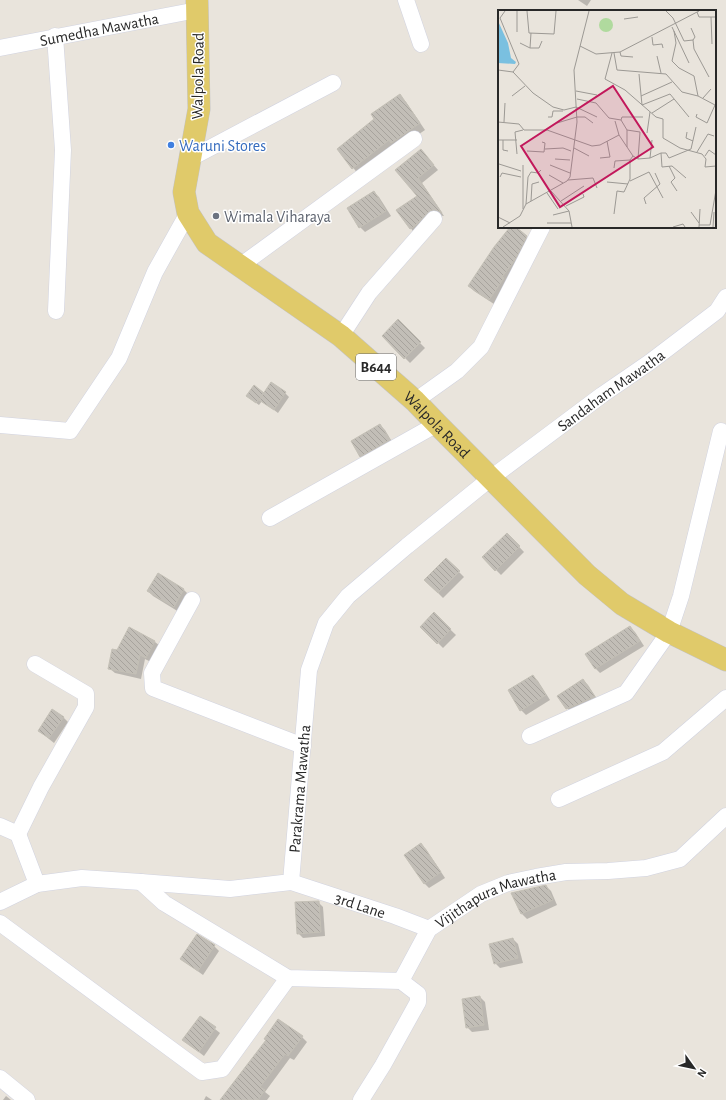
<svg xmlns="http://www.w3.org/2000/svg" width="726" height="1100" font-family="'Alegreya Sans',sans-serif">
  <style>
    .shadow { fill: #0003 }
    .building { fill: url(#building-back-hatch); stroke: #c4c0b6 }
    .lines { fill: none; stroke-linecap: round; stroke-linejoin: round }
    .minor-casing { stroke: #d1d3e0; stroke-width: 17 }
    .primary-casing { stroke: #c3c3c3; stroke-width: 23 }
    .minor { stroke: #fff; stroke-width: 16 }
    .primary { stroke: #e0ca6a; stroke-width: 22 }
    .shop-dot { fill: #3f7fe0; stroke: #fff; stroke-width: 1.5 }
    .worship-dot { fill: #6b7280; stroke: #fff; stroke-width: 1.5 }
    .labels { text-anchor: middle; stroke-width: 3; stroke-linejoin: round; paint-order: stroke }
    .shield { fill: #fff; stroke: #686868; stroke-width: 1 }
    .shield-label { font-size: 15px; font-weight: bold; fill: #282828 }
    .street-label { font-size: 16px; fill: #282828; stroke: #fff }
    .shop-label { font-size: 16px; fill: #366cbe; stroke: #fff; text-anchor: start }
    .worship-label { font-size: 16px; fill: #5b616d; stroke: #fff; text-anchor: start }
    .inset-road { fill: none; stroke: #9c9994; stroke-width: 1 }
    .view { fill: #c2185b; fill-opacity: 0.15; stroke: #c2185b; stroke-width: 2 }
    .inset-edge { fill: none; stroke: #282828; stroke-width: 2 }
  </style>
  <defs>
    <pattern id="building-back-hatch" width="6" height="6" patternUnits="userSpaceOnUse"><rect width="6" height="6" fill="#c2beb7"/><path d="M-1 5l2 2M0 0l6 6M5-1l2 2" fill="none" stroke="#a7a39d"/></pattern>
  </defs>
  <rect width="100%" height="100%" fill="#e9e4dc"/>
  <g class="shadow">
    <path d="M578,0h13l-4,6z"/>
    <path d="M399,95l7,7 19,28 -66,45 -21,-26 38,-30z"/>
    <path d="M425,155l13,15 -16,13 22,33 -8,-1 -21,19 -17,-24 21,-14 -22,-26z"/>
    <path d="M374,192l5,5 12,19 -26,16 -5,-5z"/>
    <path d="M511,227h3l17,15 -37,62 -20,-13 -5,-5z"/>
    <path d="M398,321l27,27 -15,15 -27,-27z"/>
    <path d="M285,393l4,4 -11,16 -16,-12 -3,4 -10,-7 15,-4z"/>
    <path d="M380,425l5,5 9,15 -28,16 -5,-5z"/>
    <path d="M507,534l17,18 -23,23 -18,-18z"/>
    <path d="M446,559l18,18 -21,21 -18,-18z"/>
    <path d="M158,574l26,16 5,5 -10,17 -26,-16 -5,-5z"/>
    <path d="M434,614l22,21 -13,13 -21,-21z"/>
    <path d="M630,628l5,4 9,14 -44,27 -5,-5z"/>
    <path d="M155,642l5,4 -9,16 -6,-3 -4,20 -26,-6 -6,-5 8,-17z"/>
    <path d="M533,676l5,5 12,19 -24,15 -5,-5z"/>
    <path d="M583,680l5,5 11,17 -27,12 -13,-17z"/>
    <path d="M63,717l5,5 -14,21 -15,-12z"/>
    <path d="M421,845l5,4 19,29 -16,10 -5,-5z"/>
    <path d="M546,886l5,5 6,14 -30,14 -5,-5 -9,-21z"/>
    <path d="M318,902l5,5 2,29 -22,2 -5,-5z"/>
    <path d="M513,939l5,5 5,19 -23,5 -5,-5z"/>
    <path d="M214,946l5,5 -16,24 -22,-16z"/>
    <path d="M480,997l5,5 4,28 -17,2 -5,-5z"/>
    <path d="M200,1017l20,16 -16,23 -21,-16z"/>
    <path d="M302,1037l5,5 -13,18 -4,-2 -25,34 5,4 -3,4h-39z"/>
    <path d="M6,1096l5,4h-8z"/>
    <path d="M206,1096l6,4h-8z"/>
  </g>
  <g class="building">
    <path d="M400,94l20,29 -29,20 -2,-3 -37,29 -15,-20 37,-30 -3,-5z"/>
    <path d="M421,149l13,16 -16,13 24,35 -6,-3h-5l-15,15 -6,4 -14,-19 21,-14 -22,-26z"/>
    <path d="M374,191l12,20 -27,17 -12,-20z"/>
    <path d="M510,227h6l11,9 -12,24 -13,17 2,1 -15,22 -21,-14 26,-39z"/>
    <path d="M398,319l23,23 -17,17 -22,-23z"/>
    <path d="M271,382l15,10 -12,18 -15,-10z"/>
    <path d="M254,385l10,8 -8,10 -10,-7z"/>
    <path d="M380,424l10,16 -30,17 -9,-16z"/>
    <path d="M507,533l13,13 -25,25 -13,-14z"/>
    <path d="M446,558l14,13 -22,22 -14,-13z"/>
    <path d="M158,573l26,16 -10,18 -27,-16z"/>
    <path d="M434,612l17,17 -14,15 -17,-17z"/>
    <path d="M630,626l10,15 -45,28 -10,-15z"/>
    <path d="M129,627l26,14 -9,17 -6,-3 -4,19 -28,-5 4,-20 5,1z"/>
    <path d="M533,675l13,20 -26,16 -12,-21z"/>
    <path d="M583,679l12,18 -29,12 -9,-13z"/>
    <path d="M52,709l12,8 -15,21 -11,-7z"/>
    <path d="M421,843l20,29 -17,12 -20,-29z"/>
    <path d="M546,885l7,15 -32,14 -10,-21z"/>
    <path d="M319,901l2,31 -24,2 -2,-32z"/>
    <path d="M197,934l18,11 -17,26 -18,-12z"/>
    <path d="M513,938l5,20 -24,6 -5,-20z"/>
    <path d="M480,996l4,29 -18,3 -4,-29z"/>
    <path d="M200,1016l16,11 -17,25 -17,-12z"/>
    <path d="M278,1019l25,17 -15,20 -3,-2 -25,33 5,3 -7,10h-38l46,-60 -2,-1z"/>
  </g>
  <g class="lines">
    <defs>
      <g id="minor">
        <path d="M406,0l15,44"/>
        <path d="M55,36l8,114 -7,161"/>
        <path id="s1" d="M0,48l197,-38"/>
        <path d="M191,158l142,-75"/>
        <path d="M240,266l174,-127"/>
        <path d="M341,336l28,-43 65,-74"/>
        <path d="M415,401l42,-30 24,-24 61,-120"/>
        <path d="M0,425l70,6 49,-73 36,-86 33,-59"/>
        <path d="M270,518l167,-94"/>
        <path d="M192,600l-40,73 1,15 150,58"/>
        <path d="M530,736l96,-43 43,-61 12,-36 40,-165"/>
        <path d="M559,799l104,-47 63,-54"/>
        <path d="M0,826l18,8 19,50"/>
        <path d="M18,834l23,-47 45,-80v-13l-51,-30"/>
        <path id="s2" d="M141,882l23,21 124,75 113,3 28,-52 52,-35 27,-11 28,-6 30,-5 42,-1 38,-3 34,-9 46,-43"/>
        <path id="s3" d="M291,882l104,34 34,13"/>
        <path id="s4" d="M0,902l37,-18 45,-6 59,4 89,7 61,-7 18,-212 17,-47 22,-27 59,-50 84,-68 111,-83 48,-33 67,-51 9,-14"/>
        <path d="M0,923l202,149 20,-3 66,-91"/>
        <path d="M0,1078l27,22"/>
        <path d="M361,1100l22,-35 35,-63v-8l-17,-13"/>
      </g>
      <g id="primary">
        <path id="s5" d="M197,0l2,109 -15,83 4,21 19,30 134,93 74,65 22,23 150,151 35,29 47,28 57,28"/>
      </g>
    </defs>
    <use href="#minor" class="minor-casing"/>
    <use href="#primary" class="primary-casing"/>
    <use href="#minor" class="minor"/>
    <use href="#primary" class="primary"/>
  </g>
  <circle class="shop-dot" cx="171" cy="145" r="4"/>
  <circle class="worship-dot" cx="216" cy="216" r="4"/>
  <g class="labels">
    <rect class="shield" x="356" y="354" width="40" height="26" rx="3"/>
    <g class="shield-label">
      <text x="376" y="372">B644</text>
    </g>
    <g class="street-label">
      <text dy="6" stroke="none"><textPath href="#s1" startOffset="101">Sumedha Mawatha</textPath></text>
      <text transform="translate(197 76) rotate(-89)" y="6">Walpola Road</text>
      <text dy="6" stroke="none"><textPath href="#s4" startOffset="928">Sandaham Mawatha</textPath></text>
      <text dy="6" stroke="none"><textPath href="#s5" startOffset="544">Walpola Road</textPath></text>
      <text dy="6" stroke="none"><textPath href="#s4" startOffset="390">Parakrama Mawatha</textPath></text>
      <text dy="6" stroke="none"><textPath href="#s2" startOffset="423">Vijithapura Mawatha</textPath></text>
      <text dy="6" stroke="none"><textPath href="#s3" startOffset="73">3rd Lane</textPath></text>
    </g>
    <g class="shop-label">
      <text x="179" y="151">Waruni Stores</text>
    </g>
    <g class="worship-label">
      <text x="224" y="222">Wimala Viharaya</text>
    </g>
  </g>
  <g transform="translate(498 10)">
    <rect width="218" height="218" fill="#e9e4dc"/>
    <path d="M101 15a7 7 0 1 1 14 0a7 7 0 1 1-14 0Z" fill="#b0da9e"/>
    <path d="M0,11l10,22 3,15 5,4 -1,2 -17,-1z" fill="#7ac0e0"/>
    <path class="inset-road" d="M7,1l-5,7 19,46 -6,8M19,1v21M29,1l2,22 25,1 2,-23M168,1l7,7 11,23 9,-1M199,2l2,5h17M213,7l1,27M126,9l14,-2M174,17l17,36M193,18l4,9 -2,3 1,9 15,28M176,21l2,12 -4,18 7,7 15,8 4,20M154,27l1,8 9,-1 1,4M22,33l10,5 1,-15M82,36l16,8 24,-2 79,-41M32,38h9l3,-7M122,42l1,4 12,1M114,43l-7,26 20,11 31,27 7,2v19l17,10 22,6 4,5 -1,8 11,-1M116,43l3,17 49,4 16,18 16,4 17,9 -8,18 -11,-6 1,-3M159,46l4,17M0,60l15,2 20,21 20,14 11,3 12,-3M141,64l3,31 28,-11 19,23M78,81l21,4M14,86l13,-10M143,86l31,-14M205,88l8,-9M79,89l19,4 13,15 12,2 6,10v17M78,97l21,10M154,103l22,-14M50,107h4l1,-6h10M123,110l1,-3h21M117,111l4,14M0,112l21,2 5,6h23l45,16 8,-1 19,-10 14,21 5,3 12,-1 11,-5 1,14 10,-1 14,12M6,112l1,-19M59,113l20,-6h8l8,6M129,120l13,2 -2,27M189,122l-1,6 7,3M149,123l3,-21M0,130h19M5,130v10l5,1M76,138l15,8M47,139l18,-1 8,3M29,141l17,1 1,-9 -3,-1M199,142l11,-18 6,2M163,143h5l3,5 22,-9 5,-22M19,144l-2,-22 8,-2M207,146l4,-6 7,5M102,148l10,-1 -3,-16M152,148l2,-18M57,149l15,1M1,154l22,7M25,155v44M52,155l20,8M171,156l6,12 -4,4 6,9M116,158l1,-7 15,-1M51,165l14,8M2,167l2,-4 19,4M70,170l25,-2 4,10M132,171l19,-9 14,26M109,172l21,2M53,181l18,20 3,16M49,183l11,16M33,191l1,-17 7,-2M63,191l23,-15M28,194l2,-27 3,-5 7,1 3,-3M148,194l-2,-6 16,-14 -5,-11M68,196l18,-9 -1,-3M193,202l8,11M116,204l3,-23 7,1 6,-13v-19l3,-4M55,205l16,-4M0,207l12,6M49,213h24M201,215h11l6,-35M5,217l17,-11 6,-12 41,-23 3,-4 7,-55 -3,-52 15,-59M175,217l10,-3 2,3M201,217l1,-18M215,217l1,-15"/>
    <path class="view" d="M115,76l40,61 -93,60 -39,-61z"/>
    <rect width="218" height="218" class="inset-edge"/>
  </g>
  <g transform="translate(694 1068) rotate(123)" stroke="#ffffff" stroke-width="3" paint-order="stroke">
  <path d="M0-3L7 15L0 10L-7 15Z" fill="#282828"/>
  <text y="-6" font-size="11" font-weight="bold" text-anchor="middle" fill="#282828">N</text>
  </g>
</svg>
